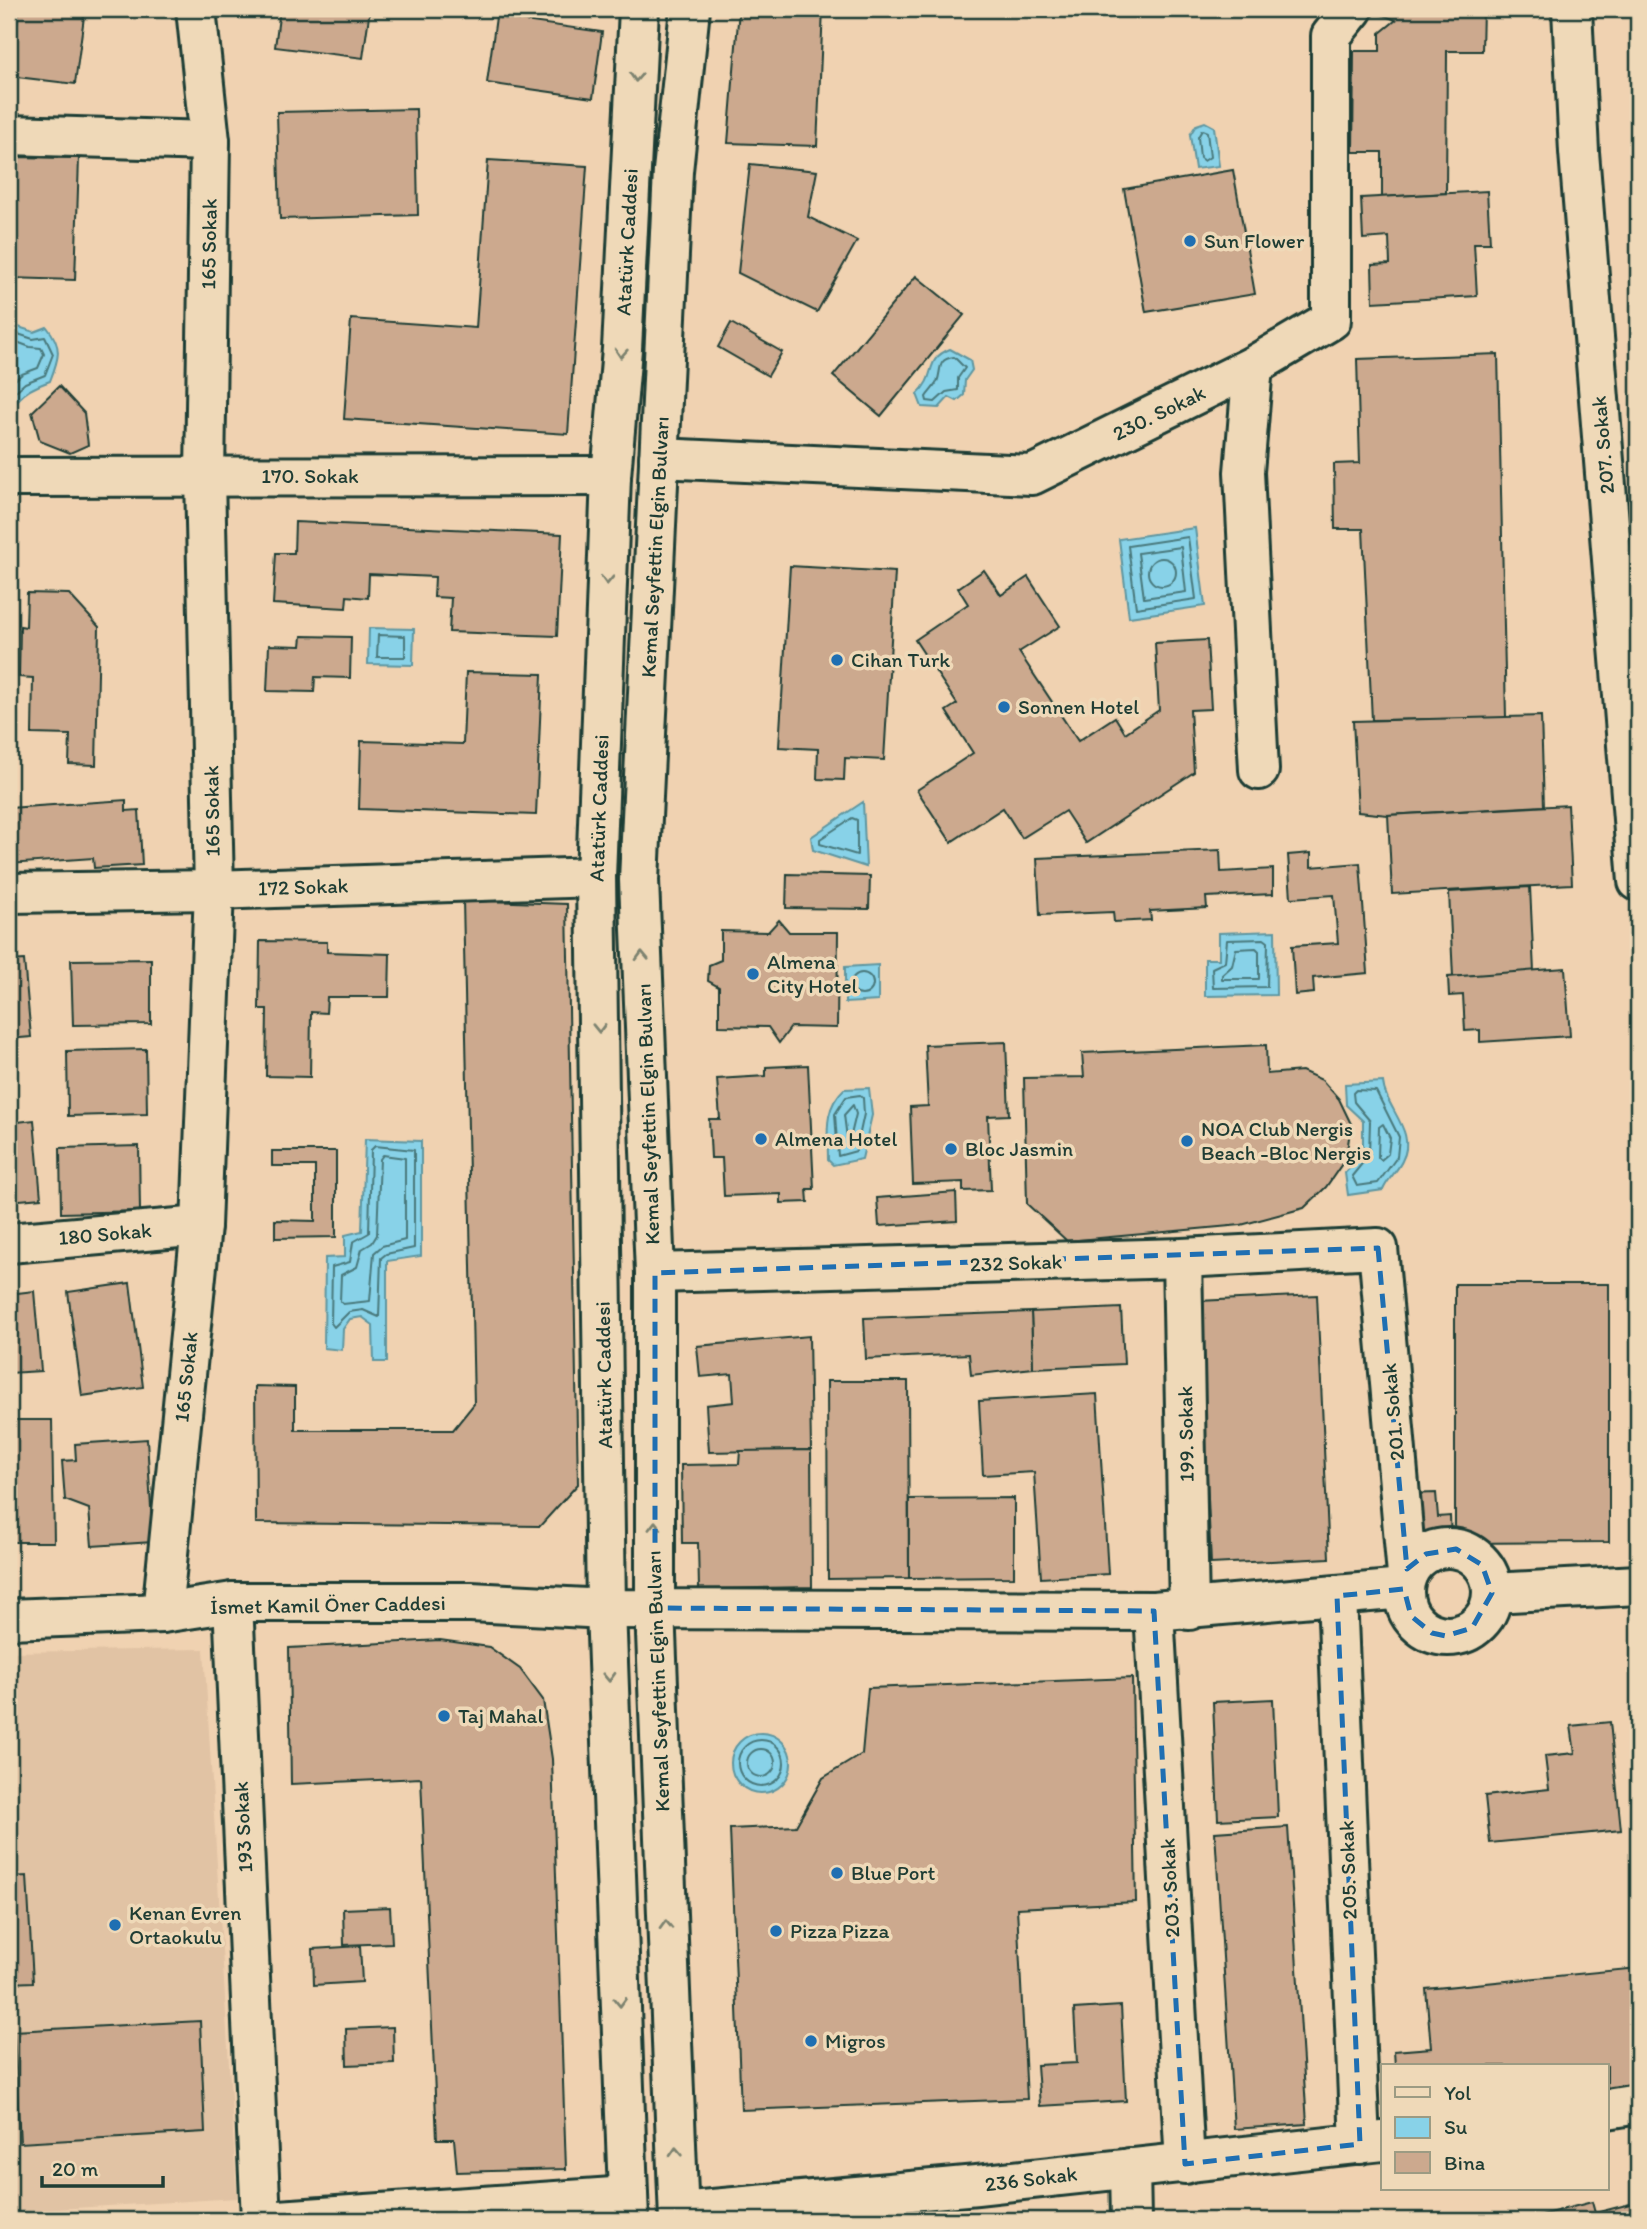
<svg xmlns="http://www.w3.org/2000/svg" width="1647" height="2229" font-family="Itim,sans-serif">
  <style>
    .built { fill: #e1c3a4 }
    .water { fill: #88d2e8; stroke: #5e96a0; stroke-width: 2 }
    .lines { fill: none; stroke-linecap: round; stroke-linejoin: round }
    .shore { stroke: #49797c; stroke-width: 2 }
    .building { fill: #cca98e; stroke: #1f3d34; stroke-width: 2 }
    .minor-casing { stroke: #1f3d34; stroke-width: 44 }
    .major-casing { stroke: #1f3d34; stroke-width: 44 }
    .minor { stroke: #efd9b8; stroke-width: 38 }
    .major { stroke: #efd9b8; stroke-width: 38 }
    .oneway { stroke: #7d836f }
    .marked { fill: none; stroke: #1f6fb2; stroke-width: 5; stroke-dasharray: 14 9; stroke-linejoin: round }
    .poi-dot { fill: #1f6fb2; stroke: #efd9b8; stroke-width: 2.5 }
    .labels { text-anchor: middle; stroke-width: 7; stroke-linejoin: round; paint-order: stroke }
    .poi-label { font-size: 21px; fill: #1f3d34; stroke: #efd9b8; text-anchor: start }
    .street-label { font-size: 21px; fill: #1f3d34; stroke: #efd9b8 }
  </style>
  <rect width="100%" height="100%" fill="#f0d2b1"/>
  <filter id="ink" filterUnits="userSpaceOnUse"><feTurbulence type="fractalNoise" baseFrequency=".0143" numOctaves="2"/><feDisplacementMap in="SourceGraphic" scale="14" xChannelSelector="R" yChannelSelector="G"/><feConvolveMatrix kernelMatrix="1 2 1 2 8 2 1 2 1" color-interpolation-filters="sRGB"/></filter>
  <g filter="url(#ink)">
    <path class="built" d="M204,1649l33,549 -228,14v-560z"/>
    <g class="water">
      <path d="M1205,122l9,5 5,39 -24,3 -5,-34 6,-10z"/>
      <path d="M9,324l25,8 13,-5c16,20 12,31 3,54 -28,10 -43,21 -37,52h-4z"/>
      <path d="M950,349l20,11 2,10 -7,10 -1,15 -7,6 -8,-4 -10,11 -17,-1 -5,-13c21,-19 6,-34 33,-45z"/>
      <path d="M1195,528l10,78 -76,11 -10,-78z"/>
      <path d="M369,628l45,1 -1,36 -45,-1z"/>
      <path d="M863,802l3,65 -53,-17 -2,-13z"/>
      <path d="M1275,931l1,64 -71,1v-37h14v-26z"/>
      <path d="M878,965v36l-33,2v-36z"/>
      <path d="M1383,1082c2,26 35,50 19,79 -5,11 -14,17 -19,29l-35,5 -3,-22 18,-20v-32l-17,-16 -1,-21z"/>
      <path d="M869,1088l3,27 -10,44 -29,6 -5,-5c0,-27 -5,-51 16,-71z"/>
      <path d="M365,1139l56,2v115l-34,5v101h-13l-1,-37 -11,-8 -12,2 -7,10 -1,21 -18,-2 1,-90 20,-1v-22l17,-4z"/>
      <circle cx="761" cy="1763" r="30"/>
    </g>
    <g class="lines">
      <g class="shore">
        <path d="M1202,130l5,2 3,25 -6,4 -4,-3 -2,-21z"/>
        <path d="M9,331l24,8 12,-2 8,17 -8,21 -20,8 -16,14"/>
        <path d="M9,339l21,8 11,1 3,6 -6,14 -16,6 -13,11"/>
        <path d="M954,357l11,11 -7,10v12l-12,2 -11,10 -8,-1 -1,-4c3,-5 8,-9 11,-15 5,-11 -1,-23 17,-25z"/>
        <path d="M1188,537l8,62 -60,9 -8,-62z"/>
        <path d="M1181,547l5,45 -42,6 -6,-45z"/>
        <circle cx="1162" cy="572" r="14"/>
        <path d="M378,635l27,1v21h-28z"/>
        <path d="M852,818l5,2v35l-37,-11v-5z"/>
        <path d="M1264,939l4,3 -1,45 -54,1 -1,-20 13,-6 2,-22z"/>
        <path d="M1256,948l3,3v28h-37v-4l10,-9 4,-17z"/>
        <circle cx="862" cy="984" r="11"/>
        <path d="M1356,1090l20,1 23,46 -2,20 -19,26 -21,3 -5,-10 17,-21 1,-34 -16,-19 -1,-9z"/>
        <path d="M860,1095l3,3 1,16 -8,37 -18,5 -3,-42 11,-17z"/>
        <path d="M853,1105l3,9 -5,21 -4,3 -3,-23z"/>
        <path d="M1383,1124l7,14 -2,16 -7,6 -3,-3 1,-30z"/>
        <path d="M375,1146l39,4v98l-28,6 -5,4 -2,59 -16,-7 -14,2 -15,15 -3,-4 1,-56 18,-5 3,-20 16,-9 2,-83z"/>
        <path d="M383,1155l22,3v82l-23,6 -8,7 -4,48 -27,3 -3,-3 1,-26 16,-8 5,-18 10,-6 5,-8 3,-76z"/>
        <circle cx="761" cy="1763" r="23"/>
        <circle cx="761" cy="1763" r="14"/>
      </g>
    </g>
    <g class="building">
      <path d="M19,9h66l-10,75 -66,-8v-53l8,1z"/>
      <path d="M280,9h90l-7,49 -88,-11z"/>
      <path d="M739,9h84l-6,137 -89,-3z"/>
      <path d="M1367,9h116l-1,42h-35l-1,142 -64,4v-45h-29l1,-101h26v-18l16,-13z"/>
      <path d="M496,17l106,15 -9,66 -106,-15z"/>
      <path d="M416,109l2,106 -138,4 -3,-107z"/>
      <path d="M9,157l70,1 -4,122 -66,-2z"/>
      <path d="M488,160l99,6 -19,268 -224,-15 7,-100 125,9z"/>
      <path d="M750,164l67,7 -9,46 49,24 -40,71 -79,-39z"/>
      <path d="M1233,170l22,124 -109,18 -22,-123z"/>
      <path d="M1487,191l3,52h-16l3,53 -104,6 -1,-37 18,-1 -1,-27 -26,2 -2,-41z"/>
      <path d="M916,276l48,39 -83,101 -48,-40z"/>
      <path d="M731,323l51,29 -14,24 -50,-29z"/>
      <path d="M1498,354l8,364 -134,2 -9,-191h-28l-1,-65 26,-1 -3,-104z"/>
      <path d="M59,386l25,27 4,32 -18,8 -30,-12 -8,-29z"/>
      <path d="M295,522l267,12 -5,102 -108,-4 2,-34 -17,-1 1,-20 -66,-3 -1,24 -21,-2 -1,12 -73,-4 3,-51h18z"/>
      <path d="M790,566l105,6 -11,188 -39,-2 -1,22 -27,-1 1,-30 -39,-2z"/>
      <path d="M984,570l17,25 27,-18 32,49 -41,26 59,89 37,-24 10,16 34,-23 -4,-67 52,-3 4,69 -21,1 4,62 -108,71 -21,-32 -43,27 -19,-30 -52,34 -34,-52 56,-37 -27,-42 11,-7 -42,-64 53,-36 -10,-16z"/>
      <path d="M27,593l42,1 30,33 -3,138 -27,-1 1,-29 -38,-1 1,-56 -14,-1 1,-51 6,1z"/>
      <path d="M302,636l49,1 -1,41 -35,-1 -1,15 -47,-1 2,-46 32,1z"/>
      <path d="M466,672l76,2 -6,141 -177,-6 2,-68 102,3z"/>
      <path d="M1541,716l3,90 -156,9 -30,-3 -5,-91z"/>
      <path d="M126,800v11l13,-1 3,55 -48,3 -1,-10 -84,6v-56z"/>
      <path d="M1568,805l4,79 -180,10 -4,-79z"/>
      <path d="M1220,850l1,22 52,-3v25l-67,3 1,11 -57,3 1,9 -37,2 -1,-10 -73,3 -3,-57z"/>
      <path d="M1311,853v14l49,-4 8,110 -55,5 1,15 -19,2 -3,-49 46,-3 -4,-48 -43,3 -3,-43z"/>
      <path d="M787,874l83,2 -1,33 -83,-1z"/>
      <path d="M1530,887l4,85 -81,5 -4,-85z"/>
      <path d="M463,900l104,4 11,580 -38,42 -284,-3 -1,-137 40,1v43h158l21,-26z"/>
      <path d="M779,920l10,12h49l-1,96 -46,-1 -12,16 -11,-16 -49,-1v-39l-11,-6 1,-16 12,-5v-29l47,1z"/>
      <path d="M260,941l67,1v10l63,2 -1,43h-62l-1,16 -15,-1 -1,65 -44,-1 1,-67h-8z"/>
      <path d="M151,959v65l-78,1 -2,-65z"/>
      <path d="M24,960l7,77 -22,2v-78z"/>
      <path d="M1565,968l5,68 -90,6v-12l-15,1 -2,-36 -14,1 -1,-19z"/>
      <path d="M1006,1042l3,73 -21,1 3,74 -28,1v-9l-50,2 -3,-77 18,-1 -3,-61z"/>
      <path d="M1266,1045l1,29 35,-3 20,9 17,19 12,25 -5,34 -20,29 -22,21 -63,17 -174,16 -40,-37 -3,-126 60,-1 -2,-24z"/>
      <path d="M146,1049l1,65 -79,2 -1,-65z"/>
      <path d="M808,1065l6,124h-7l1,13 -27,1v-9l-57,2 -2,-38h-11l-2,-39h11l-3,-40 49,-3v-9z"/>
      <path d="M34,1120l7,78 -32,3v-78z"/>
      <path d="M139,1146l1,65 -79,2 -1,-65z"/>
      <path d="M272,1151h64v86l-61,1v-18l40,1v-55h-43z"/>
      <path d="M956,1192l1,29 -78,5 -2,-28z"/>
      <path d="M130,1283l13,104 -61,9 -14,-104z"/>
      <path d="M1455,1284h154v258l-154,1z"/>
      <path d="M34,1291l7,80 -32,2v-79z"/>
      <path d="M1317,1295l12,263 -118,6 -12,-263z"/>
      <path d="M1121,1308l3,56 -91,4 -2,-56z"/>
      <path d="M1031,1312l2,56 -62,7 -2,-21 -103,5 -2,-41z"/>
      <path d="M809,1336l2,114 -102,2 -3,-47 28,-3 -2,-28 -32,3 -3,-31z"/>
      <path d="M827,1381h81l1,197 -81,1z"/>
      <path d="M1097,1394l11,180 -67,4 -7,-106 -51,3 -4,-74z"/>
      <path d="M9,1420h43l2,122h-45z"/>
      <path d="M147,1439l6,103 -61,4 -3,-37 -24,-9 -3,-39 14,-1 -1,-16z"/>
      <path d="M811,1450l1,137 -113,2 -1,-46h-16l-1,-78 58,-1 1,-13z"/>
      <path d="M1436,1493l2,24 12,-1 1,25 -40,3 -3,-50z"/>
      <path d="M1014,1498v79l-105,1v-79z"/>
      <path d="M440,1640l49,7 31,22 23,31 9,59 14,410 -109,3 -3,-33h-17l-16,-361 -130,6 -2,-136z"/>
      <path d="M1132,1678l4,224 -119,6 10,191 -286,11 -11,-281 66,-3 27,-48 39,-24 6,-66z"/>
      <path d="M1273,1699l5,118 -60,3 -5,-118z"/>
      <path d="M1610,1722l11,108 -131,13 -5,-47 64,-7 -4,-33 30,-3 -4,-27z"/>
      <path d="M1288,1827l19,297 -73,5 -19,-297z"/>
      <path d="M27,1876l6,106 -24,1v-106z"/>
      <path d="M390,1907l2,36 -48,2 -1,-36z"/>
      <path d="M360,1946l2,36 -48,3 -1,-36z"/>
      <path d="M1638,1968v135l-31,3v-40h-212l-1,-15 37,-3 -5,-59z"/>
      <path d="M1121,2006l5,95 -86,5 -3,-41 40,-2 -3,-54z"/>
      <path d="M200,2021l5,111 -185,11 -6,-112z"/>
      <path d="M393,2027l1,36 -47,2 -1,-36z"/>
      <path d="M1592,2202l3,11 39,-10 4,17h-116z"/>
    </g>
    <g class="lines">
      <defs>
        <g id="minor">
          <path d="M1572,9l7,143 59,729"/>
          <path d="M9,135l201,6"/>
          <path d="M1253,366l-9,106 15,298"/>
          <path d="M659,458l373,17 221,-109 78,-46v-284l22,-27"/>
          <path d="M9,477l602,-1"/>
          <path d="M9,893l205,-3 382,-13"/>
          <path d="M9,1243l192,-17"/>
          <path d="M1182,1258l7,352"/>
          <path d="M655,1273l527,-15 196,-10 29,327"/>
          <circle cx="1448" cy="1592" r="44"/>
          <path d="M1492,1593l146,-8"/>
          <path d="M1337,1596l23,548"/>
          <path d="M233,1602l28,618"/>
          <path d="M1154,1611l31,553"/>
          <path d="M162,1613l39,-387 13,-336 -9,-414 5,-335 -14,-132"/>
          <path d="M9,1619l153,-6 71,-11h238l135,7 548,2 250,-22"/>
          <path d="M1607,2109l31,-5"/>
          <path d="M1130,2168l1,52"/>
          <path d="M679,2212l298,-27 406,-44"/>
          <path d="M279,2220l349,-24"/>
        </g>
        <g id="major">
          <path d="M629,2220l-23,-611 -10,-732 15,-401 11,-127 17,-340"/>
          <path d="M679,2220l-24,-612v-335l-16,-393 34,-709 17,-162"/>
        </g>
      </defs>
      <use href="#minor" class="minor-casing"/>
      <use href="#major" class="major-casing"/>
      <use href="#minor" class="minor"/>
      <use href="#major" class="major"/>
    </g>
    <defs><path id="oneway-chevron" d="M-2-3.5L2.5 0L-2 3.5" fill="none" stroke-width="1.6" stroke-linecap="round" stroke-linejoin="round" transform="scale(1.75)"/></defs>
    <g class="oneway">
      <use href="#oneway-chevron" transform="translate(636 77) rotate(93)"/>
      <use href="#oneway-chevron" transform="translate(621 353) rotate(94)"/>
      <use href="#oneway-chevron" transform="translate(607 580) rotate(92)"/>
      <use href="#oneway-chevron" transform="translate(642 956) rotate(-92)"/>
      <use href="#oneway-chevron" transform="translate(599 1028) rotate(89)"/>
      <use href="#oneway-chevron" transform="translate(655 1526) rotate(-90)"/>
      <use href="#oneway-chevron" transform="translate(609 1677) rotate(88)"/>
      <use href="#oneway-chevron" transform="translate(666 1925) rotate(-92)"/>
      <use href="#oneway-chevron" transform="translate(620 2002) rotate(88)"/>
      <use href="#oneway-chevron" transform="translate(676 2152) rotate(-93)"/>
    </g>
  </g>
  <path class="marked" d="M1378,1248l29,321 19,-15 30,-5 26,16 10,28 -20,35 -26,8 -14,-3 -21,-17 -7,-27 -67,7 23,548 -175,20 -31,-553 -499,-3v-335z"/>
  <g class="poi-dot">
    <circle cx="1190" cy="241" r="7"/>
    <circle cx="837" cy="660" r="7"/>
    <circle cx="1004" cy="707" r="7"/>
    <circle cx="753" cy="974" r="7"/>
    <circle cx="761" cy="1139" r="7"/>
    <circle cx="1187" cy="1141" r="7"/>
    <circle cx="951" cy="1149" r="7"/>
    <circle cx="444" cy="1716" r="7"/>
    <circle cx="837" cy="1873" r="7"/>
    <circle cx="115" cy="1925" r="7"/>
    <circle cx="776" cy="1931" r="7"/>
    <circle cx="811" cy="2041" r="7"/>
  </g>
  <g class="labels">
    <g class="poi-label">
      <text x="1204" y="248">Sun Flower</text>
      <text x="851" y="667">Cihan Turk</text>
      <text x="1018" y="714">Sonnen Hotel</text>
      <text x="767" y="969">Almena<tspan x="767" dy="24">City Hotel</tspan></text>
      <text x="1201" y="1136">NOA Club Nergis<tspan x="1201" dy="24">Beach -Bloc Nergis</tspan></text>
      <text x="775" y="1146">Almena Hotel</text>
      <text x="965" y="1156">Bloc Jasmin</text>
      <text x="458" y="1723">Taj Mahal</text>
      <text x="851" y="1880">Blue Port</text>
      <text x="129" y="1920">Kenan Evren<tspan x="129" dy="24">Ortaokulu</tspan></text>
      <text x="790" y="1938">Pizza Pizza</text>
      <text x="825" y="2048">Migros</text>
    </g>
    <g class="street-label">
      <text transform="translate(627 242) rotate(-87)" y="7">Atatürk Caddesi</text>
      <text transform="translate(209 244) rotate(-89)" y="7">165 Sokak</text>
      <text transform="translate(1159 413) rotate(-26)" y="7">230. Sokak</text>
      <text transform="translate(1603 445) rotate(-95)" y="7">207. Sokak</text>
      <text x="310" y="483">170. Sokak</text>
      <text transform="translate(655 547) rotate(-87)" y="7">Kemal Seyfettin Elgin Bulvarı</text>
      <text transform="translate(599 808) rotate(-88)" y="7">Atatürk Caddesi</text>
      <text transform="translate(212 811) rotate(-91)" y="7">165 Sokak</text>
      <text transform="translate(303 887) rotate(-2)" y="7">172 Sokak</text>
      <text transform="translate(648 1114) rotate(-92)" y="7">Kemal Seyfettin Elgin Bulvarı</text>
      <text transform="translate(105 1234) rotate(-5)" y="7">180 Sokak</text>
      <text transform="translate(1016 1263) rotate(-2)" y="7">232 Sokak</text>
      <text transform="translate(604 1375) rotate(-91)" y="7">Atatürk Caddesi</text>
      <text transform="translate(186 1377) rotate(-84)" y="7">165 Sokak</text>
      <text transform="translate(1393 1412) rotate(-95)" y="7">201. Sokak</text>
      <text transform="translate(1186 1434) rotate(-91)" y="7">199. Sokak</text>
      <text transform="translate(328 1605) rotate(-1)" y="7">İsmet Kamil Öner Caddesi</text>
      <text transform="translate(658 1681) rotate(-92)" y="7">Kemal Seyfettin Elgin Bulvarı</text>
      <text transform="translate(243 1827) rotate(-93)" y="7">193 Sokak</text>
      <text transform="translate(1348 1870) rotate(-92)" y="7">205. Sokak</text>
      <text transform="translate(1170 1888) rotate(-93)" y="7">203. Sokak</text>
      <text transform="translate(1031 2179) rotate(-7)" y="7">236 Sokak</text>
    </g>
  </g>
  <rect width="1647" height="2229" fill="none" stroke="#efd9b8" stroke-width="35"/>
  <rect x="18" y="18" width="1612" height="2194" fill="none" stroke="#1f3d34" stroke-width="2.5" filter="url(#ink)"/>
  <rect x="1381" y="2064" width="228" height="126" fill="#efd9b8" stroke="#9c9b83" stroke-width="2"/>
  <rect x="1395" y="2087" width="35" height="10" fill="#efd9b8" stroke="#9c9b83" stroke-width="2"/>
  <text x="1444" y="2100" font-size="21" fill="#1f3d34">Yol</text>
  <rect x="1395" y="2117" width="35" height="21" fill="#88d2e8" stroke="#9c9b83" stroke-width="2"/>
  <text x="1444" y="2134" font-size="21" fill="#1f3d34">Su</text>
  <rect x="1395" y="2152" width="35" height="21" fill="#cca98e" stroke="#9c9b83" stroke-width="2"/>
  <text x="1444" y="2170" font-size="21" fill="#1f3d34">Bina</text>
  <path d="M42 2176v10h121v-10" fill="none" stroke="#1f3d34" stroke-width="3.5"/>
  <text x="52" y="2176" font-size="21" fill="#1f3d34" stroke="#efd9b8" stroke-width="5" paint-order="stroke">20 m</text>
</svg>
